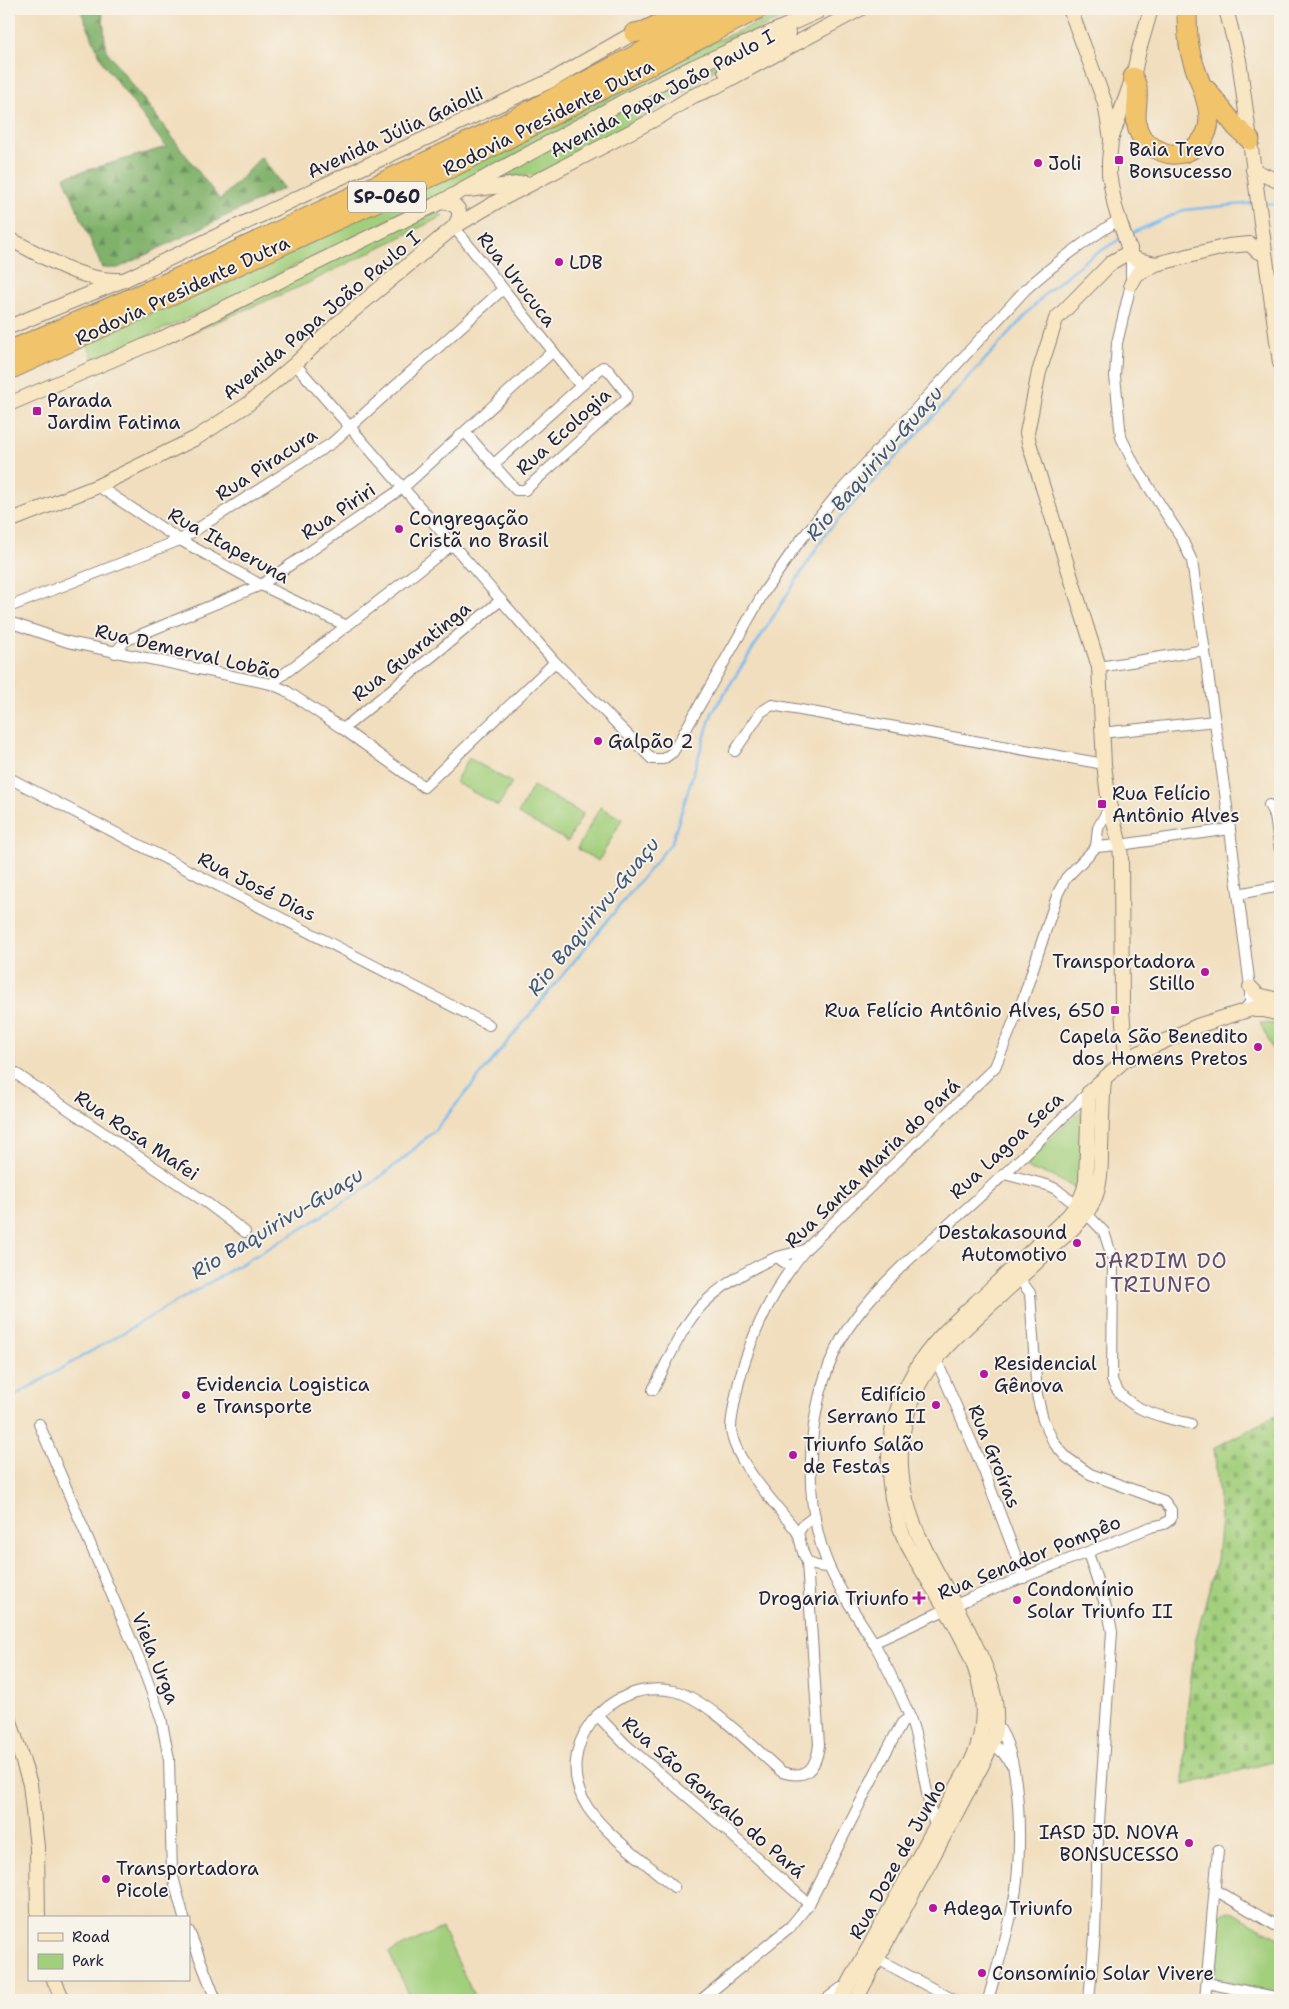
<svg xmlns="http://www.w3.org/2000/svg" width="1289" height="2009" font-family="'Shantell Sans',sans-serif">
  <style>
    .green { fill: #a2cf7c; stroke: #62785c }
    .forest { fill: url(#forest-firs); stroke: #526a54 }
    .cemetery { fill: url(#cemetery-stones); stroke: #62785c }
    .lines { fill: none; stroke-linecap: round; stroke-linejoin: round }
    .stream { stroke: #78bbee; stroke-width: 2.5 }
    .street-casing { stroke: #8a807c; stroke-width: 12 }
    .secondary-casing { stroke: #8a807c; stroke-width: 16 }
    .highway-casing { stroke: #8a807c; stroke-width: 21 }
    .street { stroke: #fff; stroke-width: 10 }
    .secondary { stroke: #f9e7c3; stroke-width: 14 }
    .highway { stroke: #f1c36a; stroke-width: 19 }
    .poi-dot { fill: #b5179e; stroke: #f7f3e8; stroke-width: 2 }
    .labels { text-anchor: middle; stroke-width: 4; stroke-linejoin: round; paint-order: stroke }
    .shield { fill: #f7f3e8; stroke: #62616f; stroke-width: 1 }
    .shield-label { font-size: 18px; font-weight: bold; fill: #22223b }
    .street-label { font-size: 19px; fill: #22223b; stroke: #f7f3e8 }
    .poi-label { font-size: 19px; fill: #22223b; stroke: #f7f3e8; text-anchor: start }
    .water-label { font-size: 20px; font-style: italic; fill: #40587a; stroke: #f7f3e8 }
    .quarter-label { font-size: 21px; letter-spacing: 1px; fill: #634c6e; stroke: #f7f3e8 }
  </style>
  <defs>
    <pattern id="forest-firs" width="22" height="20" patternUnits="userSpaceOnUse" patternTransform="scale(1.25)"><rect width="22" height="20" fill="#81b26c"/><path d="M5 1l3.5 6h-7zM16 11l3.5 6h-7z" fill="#69905a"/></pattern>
    <pattern id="cemetery-stones" width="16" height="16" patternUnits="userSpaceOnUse" patternTransform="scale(1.25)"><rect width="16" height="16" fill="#a2cf7c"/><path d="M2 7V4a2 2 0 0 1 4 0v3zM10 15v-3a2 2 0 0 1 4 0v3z" fill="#8bb16c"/></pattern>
  </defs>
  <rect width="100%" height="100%" fill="#f7f3e8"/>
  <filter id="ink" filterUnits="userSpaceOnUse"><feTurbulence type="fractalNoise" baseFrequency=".02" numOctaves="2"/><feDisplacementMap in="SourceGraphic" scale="10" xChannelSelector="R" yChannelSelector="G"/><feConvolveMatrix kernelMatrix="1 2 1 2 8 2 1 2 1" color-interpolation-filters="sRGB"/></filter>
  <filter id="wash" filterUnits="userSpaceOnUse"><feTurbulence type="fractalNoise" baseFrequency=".0096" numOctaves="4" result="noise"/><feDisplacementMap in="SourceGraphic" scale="20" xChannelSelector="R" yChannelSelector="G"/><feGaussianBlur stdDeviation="1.12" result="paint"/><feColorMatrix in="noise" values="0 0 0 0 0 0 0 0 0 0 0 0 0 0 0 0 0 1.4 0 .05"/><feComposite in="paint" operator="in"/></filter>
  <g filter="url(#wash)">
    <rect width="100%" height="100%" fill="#f1debe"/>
    <g class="green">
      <path d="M784,9h17l-83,40 -232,123 -297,146 -96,41 -6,-15 583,-283 90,-39z"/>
      <path d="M738,53l-75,53 -128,69 -40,3 153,-82z"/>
      <path d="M429,213h8l6,3 -137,68 -135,57z"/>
      <path d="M469,758l43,25 -14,23 -43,-24z"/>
      <path d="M533,786l50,28 -15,27 -50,-27z"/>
      <path d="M600,807l22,12 -23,42 -22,-12z"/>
      <path d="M1260,1023l20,1v41l-17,-36z"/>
      <path d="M1081,1111l2,24 -3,47 -3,7 -27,-14 -18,-4 -5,-4c1,-11 44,-46 54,-56z"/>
      <path d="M1230,1911l50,28v55l-62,-14 -3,-4 3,-60 5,-4z"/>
      <path d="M442,1928l34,72h-64l-23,-47z"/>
    </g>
    <path class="forest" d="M80,9h22l4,41 114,150 41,-43 23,31 -166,80h-16l-38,-91 102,-30 -63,-84z"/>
    <path class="cemetery" d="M1280,1413v347l-96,25 1,-57 11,-90 21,-78 4,-42 -7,-70z"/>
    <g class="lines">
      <g class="stream">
        <path d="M1264,203l16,2"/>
        <path d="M1130,234l54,-24 70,-7"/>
        <path d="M9,1399l294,-171 56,-35 44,-34 33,-30 236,-287 40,-129 115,-181 220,-240 39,-32 34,-21"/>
      </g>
    </g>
  </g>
  <g filter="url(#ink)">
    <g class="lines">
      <defs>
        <g id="street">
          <path d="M454,227l126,158"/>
          <path d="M1131,256v28l-14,59 -2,33 6,61 13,27 47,73 11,24 36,253 22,173v16l-6,7"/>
          <path d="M295,364l260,298 97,97h11l10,-7 91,-160 32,-46 40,-50 189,-206c31,-28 60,-49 95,-71"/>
          <path d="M465,432l51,58h9l101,-91 1,-5 -18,-23 -6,-4 -3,2 -106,95"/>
          <path d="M98,486l82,54 81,45 86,41"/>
          <path d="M9,607l171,-67 152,-97 171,-154"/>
          <path d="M9,622l59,20 203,42 14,6 58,39 81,58 131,-125"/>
          <path d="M115,653l10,-12 136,-56 143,-98 148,-135"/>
          <path d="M1099,667l106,-17"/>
          <path d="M271,684l182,-140"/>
          <path d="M343,729l158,-129"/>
          <path d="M1101,733l114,-12"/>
          <path d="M735,751l26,-39 11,-7 332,59"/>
          <path d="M9,778l480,247"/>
          <path d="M1269,805l6,11 5,34"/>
          <path d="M1096,847l24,-2 110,-16"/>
          <path d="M1238,894l42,-8"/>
          <path d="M9,1069l198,134 38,29"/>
          <path d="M1004,1174l43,11 9,4 30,24 18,19 9,28 -1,120c11,30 51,37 79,44"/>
          <path d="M791,1267l-14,-10 28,-7"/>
          <path d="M932,1355l4,4 48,112 40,107"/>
          <path d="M653,1390c14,-27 28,-63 49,-85 20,-20 49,-37 75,-48"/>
          <path d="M39,1424l102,239 20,55 8,41 3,114 12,45"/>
          <path d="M815,1516l-12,9 -5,8c7,23 3,34 31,34"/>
          <path d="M798,1533c-19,-25 -60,-68 -66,-98 -3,-9 1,-21 2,-30 10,-57 35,-111 71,-155l190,-183 28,-68 35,-106 8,-15 30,-31 2,-19 12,-22"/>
          <path d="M1088,1553l21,63 3,16 -14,205 -3,97 -6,66"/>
          <path d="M873,1643l98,-45 180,-71 13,-3 7,-5v-9l-7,-9 -74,-27 -24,-17 -12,-14 -11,-23 -6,-25 -7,-102 -11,-15"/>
          <path d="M597,1715l28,29 82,69 102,91"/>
          <path d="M988,1739l15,14 7,10"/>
          <path d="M936,1829c-13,-39 -13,-81 -29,-119 -10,-23 -21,-45 -33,-67 -19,-31 -41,-60 -52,-95 -22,-71 -12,-171 34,-231 33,-44 78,-79 119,-116 39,-35 76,-72 114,-109"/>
          <path d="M674,1887c-26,-23 -67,-51 -86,-79 -39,-59 20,-131 86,-117 33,7 81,58 108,81 24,8 34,-3 37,-27l-12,-183"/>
          <path d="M1215,1890l65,38"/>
          <path d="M189,1931l27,69"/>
          <path d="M872,1956l82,44"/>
          <path d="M1207,1983l73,15"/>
          <path d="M701,2000l90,-74 18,-22 77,-152 16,-29 8,-6"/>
          <path d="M825,2000l16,-12 8,-2"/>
          <path d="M988,2000c9,-33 20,-66 26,-99 8,-39 10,-153 -21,-180"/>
          <path d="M1205,2000l13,-150"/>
        </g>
        <g id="secondary">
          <path d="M1070,9l35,94 6,36"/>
          <path d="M1151,9l-12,41 -6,27 -22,63 -2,22v12l6,33 16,49 7,4 18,4 72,-18 22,-2 7,7 8,3"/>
          <path d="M1226,9l13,51 41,303"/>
          <path d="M725,71l63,-38"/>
          <path d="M1253,170l27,12"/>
          <path d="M468,190l58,-7"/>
          <path d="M441,202c18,2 23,9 13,25"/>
          <path d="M9,239c34,16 71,43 111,41"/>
          <path d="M1131,284l6,-10 19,-10"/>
          <path d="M9,327l117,-48 220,-104 206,-95 89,-51"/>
          <path d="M9,404l154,-66 278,-136 187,-103 65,-32 124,-55"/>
          <path d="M9,521l89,-35 98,-48 51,-33 48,-41 42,-40 117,-97 44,-26 163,-85 32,-20 20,-8 147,-79"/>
          <path d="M1250,987l8,8 20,5"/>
          <path d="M1255,1010h9l16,4"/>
          <path d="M1126,1059l-4,-49 -1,-150 -1,-15 -11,-41 -5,-40 -5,-97 -70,-224 -2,-10 12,-61 17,-53 56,-57 14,-8 4,-6"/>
          <path d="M9,1718l21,66 7,63 1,71"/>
          <path d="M54,1980l9,20"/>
          <path d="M840,2000l132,-240c34,-71 -19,-137 -53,-195 -6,-10 -12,-20 -16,-30 -22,-54 -18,-111 10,-161 18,-33 46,-56 73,-81 28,-26 56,-52 83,-78 9,-11 15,-20 17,-34l3,-89 37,-33 71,-33 83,-26"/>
          <path d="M856,2000c34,-67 72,-133 107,-200 11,-21 32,-53 33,-77 2,-30 -11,-59 -24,-85 -38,-79 -95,-143 -61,-236 15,-40 46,-66 76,-94 22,-20 44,-40 65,-61 16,-14 37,-30 44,-52 5,-15 5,-31 5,-47 1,-23 1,-45 3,-68"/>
        </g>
        <g id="highway">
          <path d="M634,33l11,-2 44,-22"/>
          <path d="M1133,77c1,3 4,7 4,11 2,13 -4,28 1,42 4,11 14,18 25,22 9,4 21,2 29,-3 35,-22 6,-65 -1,-94 -4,-15 -4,-31 -4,-46"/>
          <path d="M1207,90l29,37 14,13"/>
          <path d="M9,351l180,-78 304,-143 230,-121"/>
          <path d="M9,370l446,-204 303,-157"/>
        </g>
      </defs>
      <use href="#street" class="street-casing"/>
      <use href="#secondary" class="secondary-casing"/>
      <use href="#highway" class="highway-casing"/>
      <use href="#street" class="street"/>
      <use href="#secondary" class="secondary"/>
      <use href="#highway" class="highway"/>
    </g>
  </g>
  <g class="poi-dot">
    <rect x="1114" y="155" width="10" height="10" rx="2.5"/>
    <circle cx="1038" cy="163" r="5"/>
    <circle cx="559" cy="262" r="5"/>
    <rect x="32" y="406" width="10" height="10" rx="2.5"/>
    <circle cx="399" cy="529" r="5"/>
    <circle cx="598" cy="741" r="5"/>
    <rect x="1097" y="799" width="10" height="10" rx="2.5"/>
    <circle cx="1205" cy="972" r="5"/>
    <rect x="1110" y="1005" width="10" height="10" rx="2.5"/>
    <circle cx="1258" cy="1047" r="5"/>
    <circle cx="1077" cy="1243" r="5"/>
    <circle cx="984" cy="1374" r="5"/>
    <circle cx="186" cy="1395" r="5"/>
    <circle cx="936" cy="1405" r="5"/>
    <circle cx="793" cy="1455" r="5"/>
    <path d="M916.5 1590.5h5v5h5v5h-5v5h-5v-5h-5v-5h5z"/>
    <circle cx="1017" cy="1600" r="5"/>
    <circle cx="1189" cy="1843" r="5"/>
    <circle cx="106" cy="1879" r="5"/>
    <circle cx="933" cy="1908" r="5"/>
    <circle cx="982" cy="1973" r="5"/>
  </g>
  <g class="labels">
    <rect class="shield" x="348" y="181.5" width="78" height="31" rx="4"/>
    <g class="shield-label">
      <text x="387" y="203">SP-060</text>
    </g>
    <g class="street-label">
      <text transform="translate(662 93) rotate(-28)" y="7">Avenida Papa João Paulo I</text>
      <text transform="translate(548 117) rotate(-27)" y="7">Rodovia Presidente Dutra</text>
      <text transform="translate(395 132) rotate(-25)" y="7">Avenida Júlia Gaiolli</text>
      <text transform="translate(517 279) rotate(52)" y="7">Rua Urucuca</text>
      <text transform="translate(182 290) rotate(-25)" y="7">Rodovia Presidente Dutra</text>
      <text transform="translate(321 315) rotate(-40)" y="7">Avenida Papa João Paulo I</text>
      <text transform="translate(563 431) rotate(-42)" y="7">Rua Ecologia</text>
      <text transform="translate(266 464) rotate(-33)" y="7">Rua Piracura</text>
      <text transform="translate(338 511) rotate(-34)" y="7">Rua Piriri</text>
      <text transform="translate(229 545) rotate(29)" y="7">Rua Itaperuna</text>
      <text transform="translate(188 651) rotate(13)" y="7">Rua Demerval Lobão</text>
      <text transform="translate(411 651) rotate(-39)" y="7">Rua Guaratinga</text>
      <text transform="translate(257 886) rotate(27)" y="7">Rua José Dias</text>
      <text transform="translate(137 1135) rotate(34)" y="7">Rua Rosa Mafei</text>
      <text transform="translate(1006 1145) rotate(-43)" y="7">Rua Lagoa Seca</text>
      <text transform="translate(872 1163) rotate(-44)" y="7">Rua Santa Maria do Pará</text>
      <text transform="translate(995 1456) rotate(68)" y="7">Rua Groíras</text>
      <text transform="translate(1029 1557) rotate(-22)" y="7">Rua Senador Pompêo</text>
      <text transform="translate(156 1658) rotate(68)" y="7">Viela Urga</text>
      <text transform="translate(714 1797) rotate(41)" y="7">Rua São Gonçalo do Pará</text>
      <text transform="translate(897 1859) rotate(-61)" y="7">Rua Doze de Junho</text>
    </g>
    <g class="poi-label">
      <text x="1129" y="156">Baia Trevo<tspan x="1129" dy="22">Bonsucesso</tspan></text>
      <text x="1048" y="170">Joli</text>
      <text x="569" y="269">LDB</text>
      <text x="47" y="407">Parada<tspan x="47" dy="22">Jardim Fatima</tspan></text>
      <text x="409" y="525">Congregação<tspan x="409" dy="22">Cristã no Brasil</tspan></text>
      <text x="608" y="748">Galpão 2</text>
      <text x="1112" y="800">Rua Felício<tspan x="1112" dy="22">Antônio Alves</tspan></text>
      <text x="1195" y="968" text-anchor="end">Transportadora<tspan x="1195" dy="22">Stillo</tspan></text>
      <text x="1105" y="1017" text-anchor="end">Rua Felício Antônio Alves, 650</text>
      <text x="1248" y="1043" text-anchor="end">Capela São Benedito<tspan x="1248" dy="22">dos Homens Pretos</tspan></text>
      <text x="1067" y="1239" text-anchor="end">Destakasound<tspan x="1067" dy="22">Automotivo</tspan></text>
      <text x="994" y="1370">Residencial<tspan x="994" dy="22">Gênova</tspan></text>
      <text x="196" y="1391">Evidencia Logistica<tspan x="196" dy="22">e Transporte</tspan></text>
      <text x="926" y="1401" text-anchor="end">Edifício<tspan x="926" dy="22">Serrano II</tspan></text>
      <text x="803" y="1451">Triunfo Salão<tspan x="803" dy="22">de Festas</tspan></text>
      <text x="1027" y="1596">Condomínio<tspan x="1027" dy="22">Solar Triunfo II</tspan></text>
      <text x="909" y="1605" text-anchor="end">Drogaria Triunfo</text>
      <text x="1179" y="1839" text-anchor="end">IASD JD. NOVA<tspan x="1179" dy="22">BONSUCESSO</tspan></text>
      <text x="116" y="1875">Transportadora<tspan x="116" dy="22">Picole</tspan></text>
      <text x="943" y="1915">Adega Triunfo</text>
      <text x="992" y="1980">Consomínio Solar Vivere</text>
    </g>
    <g class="water-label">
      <text transform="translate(874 463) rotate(-49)" y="7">Rio Baquirivu-Guaçu</text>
      <text transform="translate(593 916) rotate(-51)" y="7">Rio Baquirivu-Guaçu</text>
      <text transform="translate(277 1223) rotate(-31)" y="7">Rio Baquirivu-Guaçu</text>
    </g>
    <g class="quarter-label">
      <text x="1161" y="1268">JARDIM DO<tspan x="1161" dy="24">TRIUNFO</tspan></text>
    </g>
  </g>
  <rect width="1289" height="2009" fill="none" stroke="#f7f3e8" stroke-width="30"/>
  <rect x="28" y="1916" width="162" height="65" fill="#f7f3e8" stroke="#a29fa3"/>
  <rect x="38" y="1933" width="25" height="8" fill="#f9e7c3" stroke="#a29fa3"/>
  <text x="72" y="1942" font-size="15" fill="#22223b">Road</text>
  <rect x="38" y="1954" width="25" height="15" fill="#a2cf7c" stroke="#a29fa3"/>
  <text x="72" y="1966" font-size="15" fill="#22223b">Park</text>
</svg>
